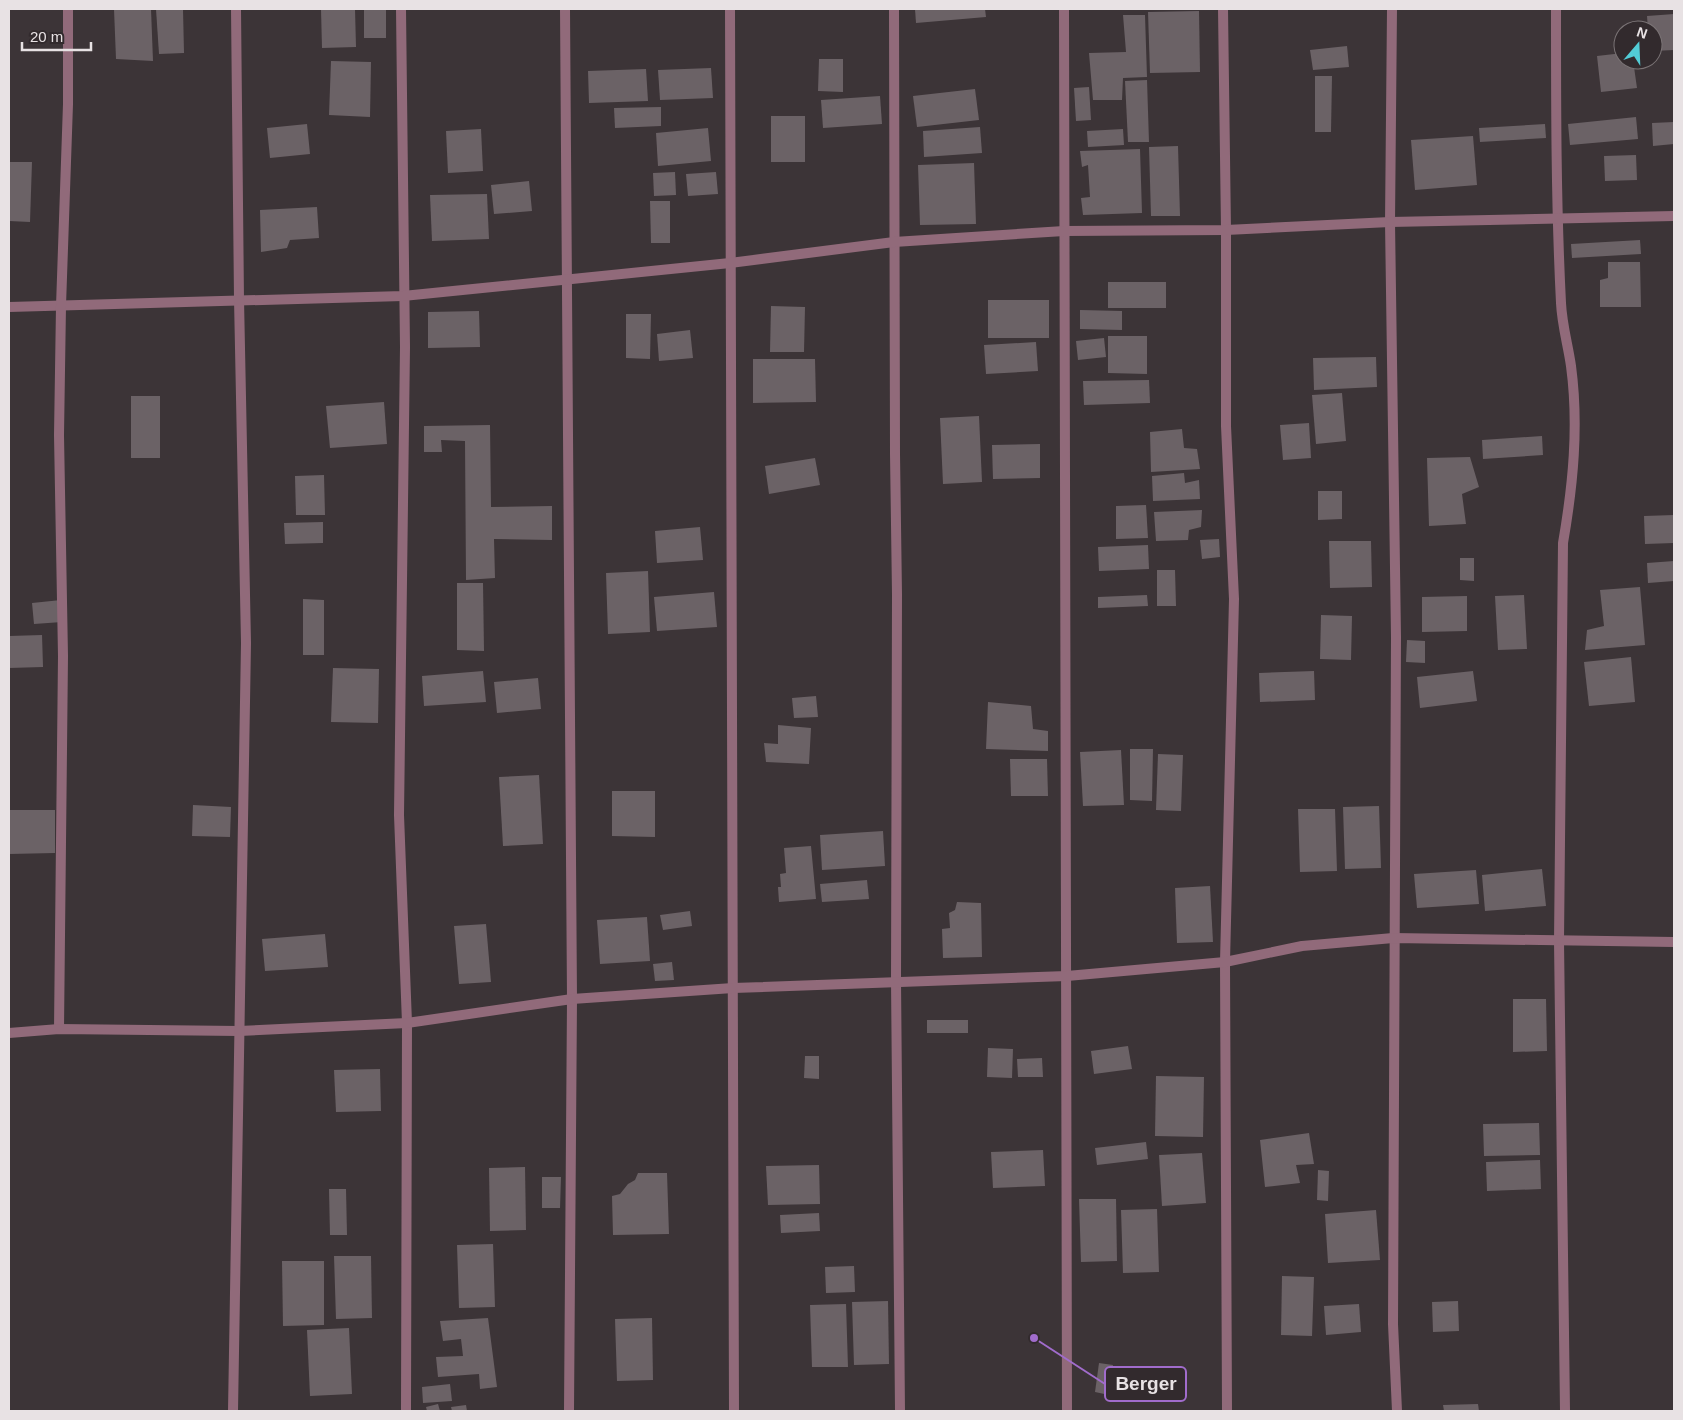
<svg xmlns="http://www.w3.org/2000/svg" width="1683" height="1420" font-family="Arial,sans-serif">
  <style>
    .building { fill: #6b6266 }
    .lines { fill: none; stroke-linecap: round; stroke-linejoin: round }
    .minor { stroke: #916a7a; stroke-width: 10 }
    .leader { fill: none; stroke: #a16ccc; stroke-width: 2 }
    .callout-dot { fill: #a16ccc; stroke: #322a2d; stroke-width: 2 }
    .callout { fill: #322a2d; stroke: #a16ccc; stroke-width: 2 }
    .callout-label { font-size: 19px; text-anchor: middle; font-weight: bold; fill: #e8e2e4 }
  </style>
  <rect width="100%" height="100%" fill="#3c3437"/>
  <g class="building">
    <path d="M114,9h37l2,52 -37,-2z"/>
    <path d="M156,9h27l1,44 -25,1z"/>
    <path d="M321,9h34l1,38 -34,1z"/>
    <rect x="364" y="9" width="22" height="29"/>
    <path d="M915,9h70l1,8 -70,6z"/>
    <path d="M1199,11l1,61 -50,1 -2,-61z"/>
    <path d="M1674,14v36l-21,1v-21h-5l-1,-14z"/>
    <path d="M1123,15h22l2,62 -24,1 -1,22h-29l-4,-47 37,-1z"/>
    <path d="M1347,46l2,21 -36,3 -3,-20z"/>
    <path d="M1623,53v7h10l4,28 -36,4 -4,-36z"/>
    <path d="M819,59h24v33l-25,-1z"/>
    <path d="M331,61l40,1 -1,55 -41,-2z"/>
    <path d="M711,68l2,30 -53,2 -2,-30z"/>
    <path d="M646,69l2,32 -59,2 -1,-32z"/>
    <path d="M1315,76h17l-1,56h-16z"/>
    <path d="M1147,80l2,62h-21l-3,-61z"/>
    <path d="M1089,87l2,33 -15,1 -2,-33z"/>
    <path d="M975,89l4,31 -62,7 -4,-31z"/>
    <path d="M880,96l2,28 -59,4 -2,-28z"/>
    <path d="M661,107v19l-46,2 -1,-20z"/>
    <rect x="771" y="116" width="34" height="46"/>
    <path d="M1636,117l2,22 -68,6 -2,-21z"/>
    <path d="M1674,122v22l-21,2 -1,-23z"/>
    <path d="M307,124l3,30 -40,4 -3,-30z"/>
    <path d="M1545,124l1,14 -66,4 -1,-14z"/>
    <path d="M980,127l2,26 -58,4 -1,-26z"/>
    <path d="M708,128l3,33 -53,5 -2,-33z"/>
    <path d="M481,129l2,42 -35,2 -2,-42z"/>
    <path d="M1123,129l1,16 -36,2 -1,-16z"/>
    <path d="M1473,136l4,49 -62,5 -4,-50z"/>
    <path d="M1178,146l2,70h-29l-2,-69z"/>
    <path d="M1140,149l2,64 -59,2 -2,-17 9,-1 -2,-32 -6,2 -2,-16z"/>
    <path d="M1636,155l1,25 -32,1 -1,-25z"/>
    <path d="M9,162h23l-2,60 -21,-1z"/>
    <path d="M974,163l2,61 -56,1 -2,-60z"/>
    <path d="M675,172l1,23 -22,1 -1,-23z"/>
    <path d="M716,172l2,22 -30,2 -2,-22z"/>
    <path d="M529,181l3,30 -38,3 -3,-29z"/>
    <path d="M487,194l2,45 -57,2 -2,-46z"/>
    <path d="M650,201h20v42h-19z"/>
    <path d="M317,207l2,31 -29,2 -3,8 -26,4 -1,-42z"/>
    <path d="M1640,240l1,14 -69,4 -1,-14z"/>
    <path d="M1608,262h32l1,45h-41v-27l8,-2z"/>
    <rect x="1108" y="282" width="58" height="26"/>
    <rect x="988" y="300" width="61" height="38"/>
    <path d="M771,306l34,1 -1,45h-34z"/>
    <path d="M1080,310l42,1v19l-42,-1z"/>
    <path d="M479,311l1,36 -52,1v-36z"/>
    <path d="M626,314h25l-1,45 -24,-1z"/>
    <path d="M690,330l3,28 -34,3 -2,-27z"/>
    <path d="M1108,336h39v38l-39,-1z"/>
    <path d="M1104,338l2,19 -28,3 -2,-19z"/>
    <path d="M1036,342l2,29 -52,3 -2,-29z"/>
    <path d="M1376,357l1,30 -63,3 -1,-32z"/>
    <path d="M753,359h62l1,43 -63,1z"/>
    <path d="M1149,380l1,23 -66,2 -1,-24z"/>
    <path d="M1342,393l4,48 -30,3 -4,-49z"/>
    <rect x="131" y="396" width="29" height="62"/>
    <path d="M384,402l3,42 -57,4 -4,-42z"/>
    <path d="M979,416l3,66 -39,2 -3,-66z"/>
    <path d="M1309,423l2,35 -28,2 -3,-35z"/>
    <path d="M490,425l1,82 61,-1v34l-58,-1 1,39 -29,2 -1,-139 -24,-1 1,12h-18v-26z"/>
    <path d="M1182,429l2,19 13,1 3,20 -49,3 -1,-40z"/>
    <path d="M1542,436l1,19 -60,4 -1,-19z"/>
    <path d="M1040,444v34l-47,1 -1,-34z"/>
    <path d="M1470,457l9,30 -17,7 4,30 -37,2 -2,-68z"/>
    <path d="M815,458l5,27 -51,9 -4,-28z"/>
    <path d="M1184,473l1,10 14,-3 1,19 -47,2 -1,-25z"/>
    <path d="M324,475l1,40h-29l-1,-39z"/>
    <path d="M1318,491h24v28l-24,1z"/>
    <path d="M1146,505l2,33 -32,1v-33z"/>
    <path d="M1202,510l-1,17 -12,3 -1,10 -32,1 -2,-29z"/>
    <path d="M1674,515v28l-29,1 -1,-28z"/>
    <path d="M323,522v21l-38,1 -1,-21z"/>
    <path d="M700,527l3,33 -46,3 -2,-32z"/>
    <path d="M1219,539l1,18 -18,2 -2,-19z"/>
    <path d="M1329,541h42l1,46 -42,1z"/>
    <path d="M1148,545l1,24 -50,2 -1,-24z"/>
    <path d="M1460,558h14v23l-14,-1z"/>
    <path d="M1674,561v20l-26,2 -1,-20z"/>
    <path d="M1157,570h18l1,36h-19z"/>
    <path d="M648,571l2,61 -42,2 -2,-61z"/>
    <path d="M457,583h26l1,68 -27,-1z"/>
    <path d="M1640,587l5,58 -60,5 2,-20 17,-4 -4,-36z"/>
    <path d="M714,592l3,35 -60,4 -3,-34z"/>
    <path d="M1147,595l1,11 -50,2v-11z"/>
    <path d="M1524,595l3,54 -29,1 -3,-54z"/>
    <path d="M1467,596v35l-45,1v-35z"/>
    <path d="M303,599l21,1v55h-21z"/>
    <path d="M61,600l1,22 -28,2 -2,-21z"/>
    <path d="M1321,615l31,1 -1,44 -31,-1z"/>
    <path d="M42,635l1,32 -34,1v-32z"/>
    <path d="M1407,640l18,1v22l-19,-1z"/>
    <path d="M1631,657l4,45 -46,4 -5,-44z"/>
    <path d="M333,668l46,1 -1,54 -47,-1z"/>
    <path d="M483,671l3,31 -62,4 -2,-30z"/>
    <path d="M1314,671l1,29 -55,2 -1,-29z"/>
    <path d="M1473,671l4,30 -57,7 -3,-31z"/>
    <path d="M538,678l3,31 -44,4 -3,-31z"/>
    <path d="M816,696l2,21 -24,1 -2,-20z"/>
    <path d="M988,702l43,4 2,23 15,2v20l-62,-2z"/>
    <path d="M778,725l33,3 -2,36 -43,-2 -2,-19 14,1z"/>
    <path d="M1130,749h23l-1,52 -22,-1z"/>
    <path d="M1121,750l3,55 -41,1 -3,-54z"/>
    <path d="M1158,754l25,1 -2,56 -25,-1z"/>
    <path d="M1010,759h37l1,37h-37z"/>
    <path d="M539,775l4,69 -40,2 -4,-69z"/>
    <path d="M612,791h43v46l-43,-1z"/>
    <path d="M193,805l38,2 -1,30 -38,-1z"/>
    <path d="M1379,806l2,62 -36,1 -2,-62z"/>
    <path d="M1298,809h37l2,62 -37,1z"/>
    <path d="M9,810h46v43l-46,1z"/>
    <path d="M883,831l2,35 -63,4 -2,-35z"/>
    <path d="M811,846l5,53 -37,3 -1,-15h3l-1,-13 6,-1 -2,-25z"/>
    <path d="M1542,869l4,37 -61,5 -3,-36z"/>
    <path d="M1476,870l3,34 -62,4 -3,-34z"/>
    <path d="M867,880l2,19 -47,3 -2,-18z"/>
    <path d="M1210,886l3,56 -36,1 -2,-55z"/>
    <path d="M957,902l24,1 1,54 -39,1 -1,-29 8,-1 -1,-15 6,-3z"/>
    <path d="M690,911l2,15 -29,4 -3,-15z"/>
    <path d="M647,917l3,44 -50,3 -3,-44z"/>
    <path d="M486,924l5,58 -32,2 -5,-58z"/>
    <path d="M325,934l3,33 -63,4 -3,-32z"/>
    <path d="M672,962l2,18 -19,1 -2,-17z"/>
    <path d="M1513,999h33l1,52 -34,1z"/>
    <rect x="927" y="1020" width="41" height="13"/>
    <path d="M1128,1046l4,23 -38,5 -3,-23z"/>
    <path d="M988,1048l25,1 -1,29 -25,-1z"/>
    <path d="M805,1056h14v23l-15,-1z"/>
    <path d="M1042,1058l1,19h-25l-1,-18z"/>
    <path d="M380,1069l1,42 -45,1 -2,-42z"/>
    <path d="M1156,1076l48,1 -1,60 -48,-1z"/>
    <path d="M1539,1123l1,32 -56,1 -1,-32z"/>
    <path d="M1309,1133l5,31 -18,1 4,18 -35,4 -5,-47z"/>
    <path d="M1146,1142l2,17 -51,6 -2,-17z"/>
    <path d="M1043,1150l2,36 -52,2 -2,-36z"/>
    <path d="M1202,1153l4,50 -44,3 -3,-51z"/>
    <path d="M1540,1160l1,29 -54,2 -1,-29z"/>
    <path d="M819,1165l1,39 -52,1 -2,-39z"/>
    <path d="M525,1167l1,63 -36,1 -1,-63z"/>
    <path d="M1318,1170l11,1 -1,30 -11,-1z"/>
    <path d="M638,1173h29l2,61 -56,1 -1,-39 8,-2 8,-10 7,-4z"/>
    <path d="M542,1177h19l-1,31h-18z"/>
    <path d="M329,1189h17l1,46h-17z"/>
    <path d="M1079,1199h37l1,62 -36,1z"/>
    <path d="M1157,1209l2,63 -36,1 -2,-63z"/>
    <path d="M1376,1210l4,50 -52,3 -3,-49z"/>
    <path d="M819,1213l1,18 -39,2 -1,-18z"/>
    <path d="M493,1244l2,63 -36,1 -2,-63z"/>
    <path d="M334,1256h37l1,62 -36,1z"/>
    <path d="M282,1261h42v64l-41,1z"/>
    <path d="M854,1266l1,26 -29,1 -1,-26z"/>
    <path d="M1282,1276l32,1 -2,59 -31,-1z"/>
    <path d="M888,1301l1,63 -35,1 -2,-63z"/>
    <path d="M1458,1301l1,30 -26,1 -1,-30z"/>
    <path d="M846,1304l2,63h-36l-2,-62z"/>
    <path d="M1359,1304l2,28 -35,3 -2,-29z"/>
    <path d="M488,1318l9,69 -17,2 -1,-15 -41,3 -2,-20 27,-1 -2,-17 -18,2 -3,-20z"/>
    <path d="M652,1318l1,62 -36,1 -2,-62z"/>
    <path d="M349,1328l3,66 -42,2 -3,-66z"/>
    <path d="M1099,1363l14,2 -4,30 -14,-3z"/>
    <path d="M450,1384l2,17 -29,2 -1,-16z"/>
    <path d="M438,1404l2,7h-13l-1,-4z"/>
    <path d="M1478,1404l1,7h-35l-1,-6z"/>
    <path d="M466,1405l1,6h-15l-1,-4z"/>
  </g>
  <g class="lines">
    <g class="minor">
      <path d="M401,9l4,338 -6,468 8,208 -1,388"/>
      <path d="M565,9l7,990 -3,412"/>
      <path d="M730,9l4,1402"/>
      <path d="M894,9l1,445 2,140 -1,387 4,430"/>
      <path d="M1064,9l3,1402"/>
      <path d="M1223,9l3,221v196l8,173 -9,363 2,449"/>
      <path d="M1392,9l-2,213 6,415 -3,687 4,87"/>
      <path d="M1556,9c0,98 0,196 5,294 1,22 7,42 10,63 8,60 2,119 -8,177l-4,398 6,470"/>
      <path d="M9,307l394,-11 327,-33 164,-21 170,-11 162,-1 164,-8 284,-6"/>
      <path d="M59,1029l4,-373 -4,-221 2,-129 7,-202v-95"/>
      <path d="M9,1033l50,-4 180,2 168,-8 165,-24 161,-11 334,-12 158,-14 77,-16 91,-8 281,4"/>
      <path d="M233,1411l13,-768 -7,-344 -3,-290"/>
    </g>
  </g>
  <path class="leader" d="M1034 1338L1105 1384"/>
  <circle class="callout-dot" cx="1034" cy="1338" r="5"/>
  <rect class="callout" x="1105" y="1367" width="81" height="34" rx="5"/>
  <g class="callout-label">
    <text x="1146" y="1390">Berger</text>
  </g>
  <rect width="1683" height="1420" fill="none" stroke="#e8e2e4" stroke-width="20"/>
  <g transform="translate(1638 45) rotate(19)"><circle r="24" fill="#322a2d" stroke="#7b7476"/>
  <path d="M0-4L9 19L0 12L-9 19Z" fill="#52ccd6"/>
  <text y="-8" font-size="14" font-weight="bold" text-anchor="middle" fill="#e8e2e4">N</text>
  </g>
  <path d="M22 42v8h69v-8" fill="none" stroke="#e8e2e4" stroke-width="2.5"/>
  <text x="30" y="42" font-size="15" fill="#e8e2e4" stroke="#322a2d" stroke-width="4" paint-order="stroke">20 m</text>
</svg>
